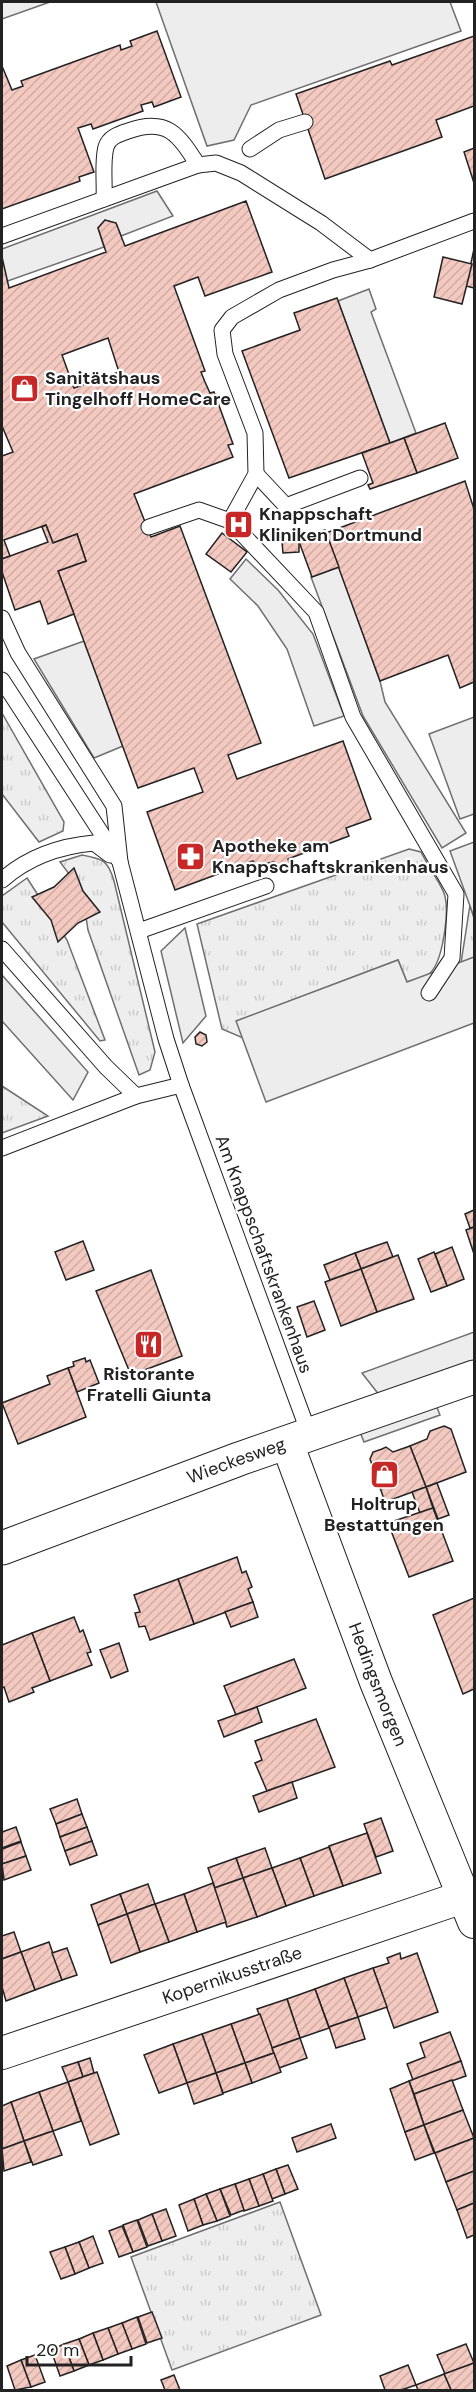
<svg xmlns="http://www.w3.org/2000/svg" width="476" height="2392" font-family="'DM Sans',sans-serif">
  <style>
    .grass { fill: url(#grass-tufts); stroke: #6f6f6f; stroke-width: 1.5 }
    .garden { fill: #eee; stroke: #6f6f6f; stroke-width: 1.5 }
    .parking { fill: #ededed; stroke: #6f6f6f; stroke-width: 1.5 }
    .building { fill: url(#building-hatch); stroke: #222; stroke-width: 1.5; fill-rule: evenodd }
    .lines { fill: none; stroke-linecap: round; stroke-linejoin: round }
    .service-casing { stroke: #222; stroke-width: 17 }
    .minor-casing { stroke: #222; stroke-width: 34 }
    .tertiary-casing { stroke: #222; stroke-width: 35 }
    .service { stroke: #fff; stroke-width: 15 }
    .minor { stroke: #fff; stroke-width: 32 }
    .tertiary { stroke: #fff; stroke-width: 33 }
    .labels { text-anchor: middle; stroke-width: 4.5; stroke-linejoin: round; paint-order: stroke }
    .poi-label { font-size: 18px; font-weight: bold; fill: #222; stroke: #fff; text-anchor: start }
    .street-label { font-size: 18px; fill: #222; stroke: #fff }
  </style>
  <defs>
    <pattern id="grass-tufts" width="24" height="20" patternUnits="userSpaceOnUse" patternTransform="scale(1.5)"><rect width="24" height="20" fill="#eee"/><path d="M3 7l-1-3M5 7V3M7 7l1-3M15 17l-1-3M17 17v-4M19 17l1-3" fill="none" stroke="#ccc"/></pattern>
    <pattern id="building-hatch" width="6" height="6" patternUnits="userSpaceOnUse" patternTransform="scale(1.5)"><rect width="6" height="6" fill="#f3c9c0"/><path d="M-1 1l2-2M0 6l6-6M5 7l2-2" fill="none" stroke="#d0aca5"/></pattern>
  </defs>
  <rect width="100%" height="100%" fill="#fff"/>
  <g class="grass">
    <path d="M2,713l62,109 -1,9 -24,11 -37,-48z"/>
    <path d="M409,849l12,3c7,14 17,27 23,41 6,17 -1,70 -15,81 -5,4 -16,6 -22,8l-9,-22 -161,61 6,17 -21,-9 -25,-105z"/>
    <path d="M82,855c21,4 26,5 32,26l41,171 -5,18 -11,5 -51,-145 -6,-39 -22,-29z"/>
    <path d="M27,878l40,62 38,100 -5,1 -98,-119v-26z"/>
    <path d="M470,905l4,13v39l-13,6z"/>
    <path d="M2,1086l46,30 -46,17z"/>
    <path d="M280,2202l41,113 -149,55 -41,-113z"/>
  </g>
  <path class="garden" d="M2,2h48l-48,17z"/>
  <g class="parking">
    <path d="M156,2h294l11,29 -210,74 -17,35 -27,6z"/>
    <path d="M157,191l16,25 -52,20 -5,-13 -11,-3 -7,8 6,19 -102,36v-34z"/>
    <path d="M369,289l7,20 -5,3 45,121 -26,10 -52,-142z"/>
    <path d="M246,559l32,31 35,44 31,82 -30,10 -27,-77 -29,-43 -28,-27z"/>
    <path d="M339,567l41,114 5,21 81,131 -24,15 -79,-132 -52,-139z"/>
    <path d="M84,641l39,105 -29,12 -60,-99z"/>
    <path d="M474,717v97l-14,5 -31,-85z"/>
    <path d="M474,842v75l-24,-66z"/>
    <path d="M185,928l21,88 -23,27 -22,-92z"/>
    <path d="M474,957v66l-208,79 -30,-81 162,-61 9,22z"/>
    <path d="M2,975l86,97 -15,28 -71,-79z"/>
    <path d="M474,1332v29l-94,35 -18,-23z"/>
    <path d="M436,1405l4,10 -76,27 -4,-10z"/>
  </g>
  <g class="building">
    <path d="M157,31l24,66 -27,10 -2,-5 -11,3 2,6 -50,18 -2,-5 -13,4 16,44 -15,5 1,4 -78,28v-143l10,24 11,-4 -2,-5 99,-36 1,5 11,-4 -2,-5z"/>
    <path d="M474,36v70l-38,14 6,17 -117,42 -29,-85 94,-33 2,4z"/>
    <path d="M474,148v35l-10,-31z"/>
    <path d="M246,201l26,71 -67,24 -7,-19 -24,9 31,85 -4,1 4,10 5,11 4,-1 19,52 -5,1 5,12 -99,37 17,43 29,-11 81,217 -33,12 9,24 106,-38 28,78 -25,9 3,8 -61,23 2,6 -14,4 -2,-7 -19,4 -2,-5 -78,29 -28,-78 56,-20 -9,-24 -56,20 -80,-217 28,-10 -9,-27 -24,9 -7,-18 -42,15 6,16 -8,3v-103l11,-4 -11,-26v-169l7,31 97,-36 -8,-24 7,-8 11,3 9,23zM108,338l11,34 -45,16 -12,-33z"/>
    <path d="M474,249v39l-8,-2z"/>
    <path d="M443,257l29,7 -10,40 -28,-7z"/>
    <path d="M337,298l53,145 -101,35 -47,-127 58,-21 -6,-17z"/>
    <path d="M445,423l13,35 -41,15 -13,-35z"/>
    <path d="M404,438l13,35 -47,16 -2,-4 5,-2 -11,-30z"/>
    <path d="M465,481l9,28v173l-14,6 -12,-33 -68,26 -54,-148z"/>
    <path d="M46,525l7,18 24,-9 9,27 -28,10 16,43 -26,10 -8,-23 -25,9 -13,-38v-13l46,-17 -6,-15z"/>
    <path d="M325,530l14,37 -27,10 -14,-38z"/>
    <path d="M222,533l25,19 -16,20 -25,-18z"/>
    <path d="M299,541v11l-16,1 -1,-11z"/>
    <path d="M74,868l9,23 17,21 -22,11 -20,19 -7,-22 -19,-23 22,-10z"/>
    <path d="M200,1032l6,3 1,7 -5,4 -6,-2 -1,-7z"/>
    <path d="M474,1210v17l-4,1 -5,-14z"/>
    <path d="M474,1227v27l-8,-24z"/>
    <path d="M83,1241l11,29 -28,10 -11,-28z"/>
    <path d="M387,1242l6,15 -32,12 -6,-16z"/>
    <path d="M452,1247l12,32 -17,7 -12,-32z"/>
    <path d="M434,1252l13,34 -16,6 -13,-33z"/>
    <path d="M355,1253l6,16 -31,11 -6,-15z"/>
    <path d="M398,1255l16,44 -37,13 -16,-43z"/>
    <path d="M361,1269l16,43 -36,14 -16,-44z"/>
    <path d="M151,1270l31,86 -51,19 -35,-84z"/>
    <path d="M314,1301l11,29 -18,7 -10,-30z"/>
    <path d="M85,1358l1,4 4,-2 9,23 -22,9 -9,-24 6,-2 -1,-4z"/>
    <path d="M68,1368l18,49 -68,27 -16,-41 48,-19 -3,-8z"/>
    <path d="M444,1426l7,3 15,43 -40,15 -16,-41 17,-7 3,-8z"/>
    <path d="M410,1446l16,41 -41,15 -15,-43 3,-7 9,-3 4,-2 7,5z"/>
    <path d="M437,1483l12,32 -11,4 -12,-32z"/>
    <path d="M426,1487l7,21 -13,5 -8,-21z"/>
    <path d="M433,1508l20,53 -44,16 -21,-54z"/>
    <path d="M237,1557l5,16 4,-2 6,16 -4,2 5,13 -59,22 -16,-45z"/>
    <path d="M178,1579l16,45 -44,16 -5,-14 -6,1 -4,-14 5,-1 -6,-17z"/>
    <path d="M474,1598v91l-11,5 -30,-79z"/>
    <path d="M253,1602l5,15 -27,10 -6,-15z"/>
    <path d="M74,1617l6,15 3,-2 8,22 -4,1 5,12 -42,16 -18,-48z"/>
    <path d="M32,1633l18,48 -18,7 2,4 -25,10 -5,-15 -2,1v-43z"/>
    <path d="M119,1643l9,28 -17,7 -11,-28z"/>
    <path d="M294,1659l12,29 -70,27 -12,-29z"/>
    <path d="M257,1707l5,15 -38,15 -6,-16z"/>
    <path d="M316,1719l19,48 -68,24 -12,-28 7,-3 -7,-19z"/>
    <path d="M292,1782l5,16 -38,14 -6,-16z"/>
    <path d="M77,1799l5,15 -26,10 -6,-15z"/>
    <path d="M82,1814l5,13 -27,10 -4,-13z"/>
    <path d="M381,1818l12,33 -17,6 -12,-33z"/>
    <path d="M16,1827l5,14 -19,7v-16z"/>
    <path d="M87,1827l5,14 -27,10 -5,-14z"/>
    <path d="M367,1833l14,40 -38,13 -14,-40z"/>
    <path d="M92,1841l5,14 -27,10 -5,-14z"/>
    <path d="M21,1842l5,14 -24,8v-15z"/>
    <path d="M329,1847l14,39 -29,10 -14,-38z"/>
    <path d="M265,1848l7,20 -29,10 -7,-20z"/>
    <path d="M26,1856l5,14 -27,10 -2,-16z"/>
    <path d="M236,1858l7,20 -28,10 -7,-20z"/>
    <path d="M300,1858l14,38 -28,10 -14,-38z"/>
    <path d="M272,1868l14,38 -29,11 -14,-39z"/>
    <path d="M243,1878l14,39 -30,10 -13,-39z"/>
    <path d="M213,1883l13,39 -29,10 -13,-38z"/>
    <path d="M148,1884l7,20 -28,10 -7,-20z"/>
    <path d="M120,1894l7,20 -29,11 -7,-20z"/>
    <path d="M184,1894l13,38 -28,10 -14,-38z"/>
    <path d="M155,1904l14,38 -29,10 -13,-38z"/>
    <path d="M127,1914l13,38 -29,11 -13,-38z"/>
    <path d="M14,1932l7,20 -19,7v-23z"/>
    <path d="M49,1942l13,38 -27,10 -14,-38z"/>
    <path d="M67,1948l10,27 -15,5 -10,-27z"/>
    <path d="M21,1952l14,38 -29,11 -4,-14v-28z"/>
    <path d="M400,1953l1,6 16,-6 21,59 -44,16 -21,-60 16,-5 -2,-5z"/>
    <path d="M373,1968l14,39 -29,10 -14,-39z"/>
    <path d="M344,1978l14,39 -29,10 -14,-38z"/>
    <path d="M315,1989l14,39 -29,10 -13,-39z"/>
    <path d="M287,1999l13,39 -28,10 -15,-39z"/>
    <path d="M260,2014l14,39 -29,10 -14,-39z"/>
    <path d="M358,2017l7,22 -29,9 -7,-21z"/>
    <path d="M231,2024l14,39 -29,10 -14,-39z"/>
    <path d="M450,2032l11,29 -48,19 -6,-16 18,-7 -5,-14z"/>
    <path d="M202,2034l14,39 -29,10 -14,-39z"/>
    <path d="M300,2038l7,20 -28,10 -7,-20z"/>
    <path d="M173,2044l14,39 -28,10 -15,-38z"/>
    <path d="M274,2053l7,19 -29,11 -7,-20z"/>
    <path d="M90,2058l4,15 -11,4 -5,-15z"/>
    <path d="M461,2061l5,15 -52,18 -5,-13z"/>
    <path d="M78,2062l5,15 -15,5 -6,-15z"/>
    <path d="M245,2063l7,20 -29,10 -7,-20z"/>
    <path d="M97,2072l22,62 -29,11 -22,-63z"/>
    <path d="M216,2073l7,21 -29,10 -7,-21z"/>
    <path d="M452,2080l11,30 -39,15 -10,-31z"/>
    <path d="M409,2081l15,44 -19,7 -15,-43z"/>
    <path d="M68,2082l13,39 -28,10 -14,-39z"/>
    <path d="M39,2092l14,39 -29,10 -13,-39z"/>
    <path d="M11,2102l13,39 -22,8v-43z"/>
    <path d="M463,2110l11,28 -39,15 -11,-28z"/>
    <path d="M331,2124l5,14 -39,14 -5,-14z"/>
    <path d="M424,2125l10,28 -19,7 -10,-28z"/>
    <path d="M53,2131l9,24 -29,10 -9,-24z"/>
    <path d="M474,2138v33l-28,11 -11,-29z"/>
    <path d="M24,2141l7,21 -27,9 -2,-22z"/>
    <path d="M288,2165l10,24 -13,5 -9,-25z"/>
    <path d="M276,2169l9,25 -13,5 -9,-25z"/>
    <path d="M474,2171v32l-17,7 -11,-28z"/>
    <path d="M263,2174l10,27 -14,5 -10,-27z"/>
    <path d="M249,2179l10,27 -15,5 -9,-27z"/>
    <path d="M235,2184l9,26 -13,5 -11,-26z"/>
    <path d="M220,2189l10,27 -13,5 -11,-27z"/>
    <path d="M206,2194l11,27 -14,4 -9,-26z"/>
    <path d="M194,2199l9,26 -15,6 -9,-26z"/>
    <path d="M474,2203v32l-7,3 -10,-28z"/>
    <path d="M166,2209l10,27 -14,5 -10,-27z"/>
    <path d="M152,2214l10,27 -14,5 -10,-26z"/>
    <path d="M137,2220l10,27 -14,5 -10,-27z"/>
    <path d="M122,2226l11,26 -14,5 -10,-26z"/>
    <path d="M93,2236l10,27 -14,5 -10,-26z"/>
    <path d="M79,2242l10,26 -14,6 -10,-27z"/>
    <path d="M65,2247l10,27 -14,5 -11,-27z"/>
    <path d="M152,2312l10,26 -15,5 -9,-26z"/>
    <path d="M137,2317l9,27 -14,5 -10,-26z"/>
    <path d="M122,2323l10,26 -14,5 -10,-26z"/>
    <path d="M108,2328l10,26 -15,6 -10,-27z"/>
    <path d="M93,2333l10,27 -14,5 -10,-26z"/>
    <path d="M79,2339l10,26 -15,6 -10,-27z"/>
    <path d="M64,2344l10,27 -14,5 -9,-26z"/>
    <path d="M466,2344l8,19 -29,11 -8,-19z"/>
    <path d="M35,2355l10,27 -14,5 -10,-27z"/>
    <path d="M21,2360l10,27 -16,3 -8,-24z"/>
    <path d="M474,2363v27h-23l-7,-16z"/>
    <path d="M408,2365l8,20 -15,5h-16l-5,-14z"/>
    <path d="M444,2374l7,16h-33l-2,-5z"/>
    <path d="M174,2375l6,15h-15l-4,-10z"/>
  </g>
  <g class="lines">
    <defs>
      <g id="service">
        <path d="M250,149l29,-19 26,-8"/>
        <path d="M104,199c1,-16 -2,-37 2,-52 3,-10 13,-13 22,-16 39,-14 50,3 70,34"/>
        <path d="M2,236l196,-71 18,-2 25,10 80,50 49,37 104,-39"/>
        <path d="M256,474l30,32 74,-28"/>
        <path d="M230,521l26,-47 -1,-41 -30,-79 -3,-24 10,-13 47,-27 54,-20 37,-10"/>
        <path d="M149,527l50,-17 31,11 86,91 37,105 103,177 -4,64 -23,35"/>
        <path d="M2,618l16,35 96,153 6,56"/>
        <path d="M2,680l118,182 46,177 15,46 129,351"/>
        <path d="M2,880c25,-22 58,-34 92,-37l16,12"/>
        <path d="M139,931l127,-45"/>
        <path d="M2,949l104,118 30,29 45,-11"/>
        <path d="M2,1148l134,-52"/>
      </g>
      <g id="minor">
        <path id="s1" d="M287,1443l89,239 98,240"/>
        <path id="s2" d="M2,2053l461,-156"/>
      </g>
      <g id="tertiary">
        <path id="s3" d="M2,1548l237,-89 235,-82"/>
      </g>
    </defs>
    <use href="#service" class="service-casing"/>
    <use href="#minor" class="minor-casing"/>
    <use href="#tertiary" class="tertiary-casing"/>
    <use href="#service" class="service"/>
    <use href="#minor" class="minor"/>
    <use href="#tertiary" class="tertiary"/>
  </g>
  <defs>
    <symbol id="shop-square" viewBox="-11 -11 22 22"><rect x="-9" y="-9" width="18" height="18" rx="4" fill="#c62828" stroke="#fff"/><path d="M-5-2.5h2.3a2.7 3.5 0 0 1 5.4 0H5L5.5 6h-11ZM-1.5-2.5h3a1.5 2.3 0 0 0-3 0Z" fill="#fff"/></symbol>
    <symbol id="hospital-square" viewBox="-11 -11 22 22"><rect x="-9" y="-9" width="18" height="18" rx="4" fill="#c62828" stroke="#fff"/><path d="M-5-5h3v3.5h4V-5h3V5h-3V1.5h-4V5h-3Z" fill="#fff"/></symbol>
    <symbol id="pharmacy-square" viewBox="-11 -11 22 22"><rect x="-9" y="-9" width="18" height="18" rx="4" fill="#c62828" stroke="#fff"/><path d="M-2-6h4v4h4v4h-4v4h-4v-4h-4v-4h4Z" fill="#fff"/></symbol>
    <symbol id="restaurant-square" viewBox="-11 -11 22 22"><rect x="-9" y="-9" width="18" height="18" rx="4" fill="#c62828" stroke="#fff"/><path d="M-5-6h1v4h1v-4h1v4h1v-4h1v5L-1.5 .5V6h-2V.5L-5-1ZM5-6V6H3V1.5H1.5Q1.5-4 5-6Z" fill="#fff"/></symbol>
  </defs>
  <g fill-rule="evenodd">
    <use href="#shop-square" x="8" y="372" width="33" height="33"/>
    <use href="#hospital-square" x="222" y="508" width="33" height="33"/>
    <use href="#pharmacy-square" x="174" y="840" width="33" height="33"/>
    <use href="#restaurant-square" x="132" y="1328" width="33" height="33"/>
    <use href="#shop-square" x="368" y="1458" width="33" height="33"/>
  </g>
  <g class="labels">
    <g class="poi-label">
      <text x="45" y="384">Sanitätshaus<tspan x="45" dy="21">Tingelhoff HomeCare</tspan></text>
      <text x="259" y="520">Knappschaft<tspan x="259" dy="21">Kliniken Dortmund</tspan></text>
      <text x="212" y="852">Apotheke am<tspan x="212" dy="21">Knappschaftskrankenhaus</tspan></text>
      <text x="149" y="1380" text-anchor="middle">Ristorante<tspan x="149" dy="21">Fratelli Giunta</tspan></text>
      <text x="384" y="1510" text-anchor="middle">Holtrup<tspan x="384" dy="21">Bestattungen</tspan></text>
    </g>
    <g class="street-label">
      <text transform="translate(264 1254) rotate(70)" y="6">Am Knappschaftskrankenhaus</text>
      <text dy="6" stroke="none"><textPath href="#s3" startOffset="250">Wieckesweg</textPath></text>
      <text dy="6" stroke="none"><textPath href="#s1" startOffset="258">Hedingsmorgen</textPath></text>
      <text dy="6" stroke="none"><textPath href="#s2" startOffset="243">Kopernikusstraße</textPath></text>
    </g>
  </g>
  <rect width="476" height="2392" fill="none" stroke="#222222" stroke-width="6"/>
  <path d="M27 2356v9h104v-9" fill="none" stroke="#222222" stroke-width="3"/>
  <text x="36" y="2356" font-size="18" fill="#222222" stroke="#ffffff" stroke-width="4.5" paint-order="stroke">20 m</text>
</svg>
